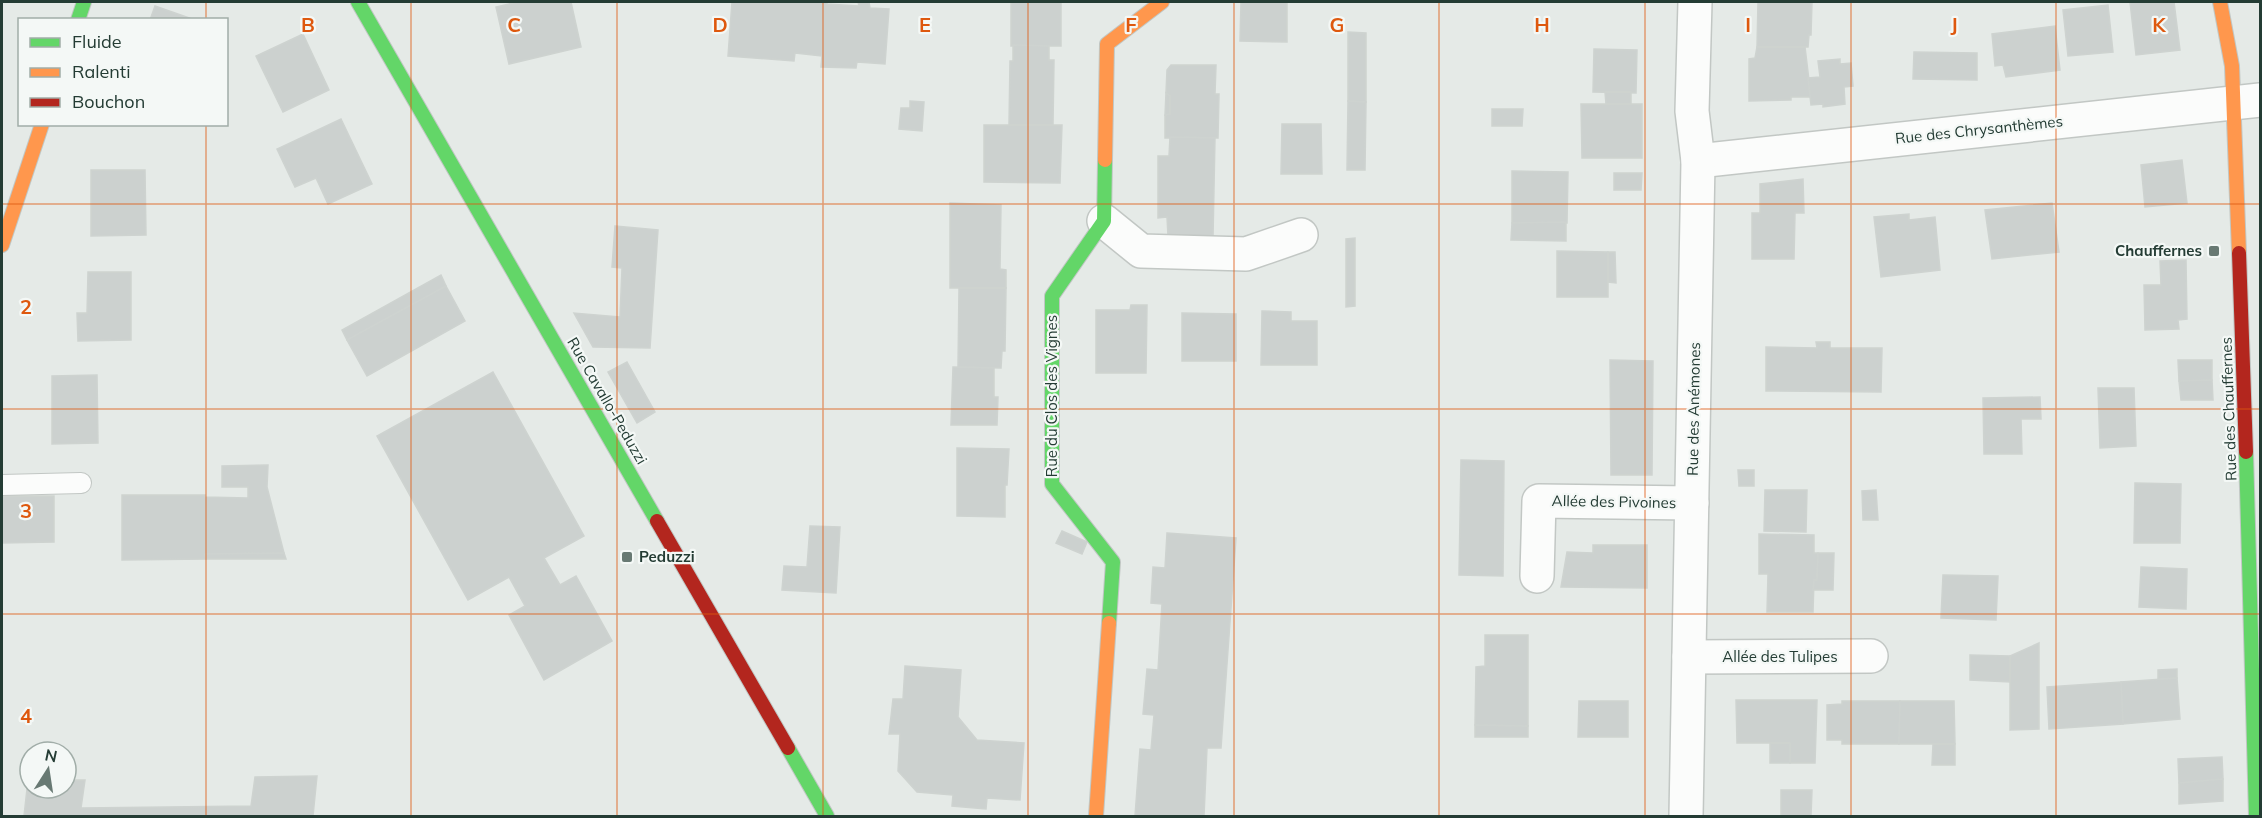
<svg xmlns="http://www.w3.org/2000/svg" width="2262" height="818" font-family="Mulish,sans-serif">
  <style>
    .building { fill: #ccd1cf; stroke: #ced3d0; stroke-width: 1.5 }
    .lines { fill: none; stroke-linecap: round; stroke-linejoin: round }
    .lane-casing { stroke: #c2c7c4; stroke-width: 22 }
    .street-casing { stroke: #c2c7c4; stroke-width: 36 }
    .fast-casing { stroke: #c1c7c4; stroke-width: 16 }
    .slow-casing { stroke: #c1c7c4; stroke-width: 16 }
    .jam-casing { stroke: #c1c7c4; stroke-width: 16 }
    .lane { stroke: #fbfcfb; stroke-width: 20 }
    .street { stroke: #fbfcfb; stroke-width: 33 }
    .fast { stroke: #63d668; stroke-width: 14 }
    .slow { stroke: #ff974d; stroke-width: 14 }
    .jam { stroke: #b3261e; stroke-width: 14 }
    .grid { fill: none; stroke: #de580e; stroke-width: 1.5; stroke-opacity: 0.55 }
    .poi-dot { fill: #687973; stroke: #f4f8f6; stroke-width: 2 }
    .labels { text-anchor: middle; stroke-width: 4.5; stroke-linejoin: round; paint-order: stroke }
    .street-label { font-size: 15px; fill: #243c34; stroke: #f4f8f6 }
    .poi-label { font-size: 15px; font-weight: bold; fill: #243c34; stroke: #f4f8f6; text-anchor: end }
    .grid-label { font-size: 20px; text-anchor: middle; font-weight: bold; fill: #de580e; stroke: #f4f8f6; stroke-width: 4.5; stroke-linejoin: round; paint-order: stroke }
  </style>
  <rect width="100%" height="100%" fill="#e5eae7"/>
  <g class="building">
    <path d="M517,2h54l10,45 -72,17 -13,-57z"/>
    <path d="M732,2h95v2l32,2 -1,-4h11l1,6 19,1 -4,55 -28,-2 -1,6 -35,-1 1,-11 -27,-3 -1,8 -66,-5z"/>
    <rect x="1011" y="2" width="50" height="44"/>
    <path d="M1241,2h46v40l-47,-1z"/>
    <path d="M1758,2h54l-1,33h-2l-1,12h-51z"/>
    <path d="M2130,2h44l6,48 -44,5z"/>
    <path d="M2108,5l5,47 -45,4 -5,-46z"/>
    <path d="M155,6l40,14h-45z"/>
    <path d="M2055,26l5,44 -54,7 -3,-12 -8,1 -3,-32z"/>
    <path d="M1348,32l18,1v69l-18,-1z"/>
    <path d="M303,34l26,56 -46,22 -27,-56z"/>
    <path d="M1013,45l36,1v14h5l-1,65h-44l1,-64h3z"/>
    <path d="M1757,47h48l6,50h-20v3l-42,1v-42l6,-1z"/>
    <path d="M1594,49l43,1 -1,43 -43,-1z"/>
    <path d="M1914,52l63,1v27l-64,-1z"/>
    <path d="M1840,59v5l11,-1 2,23 -9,1 1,17 -22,3v-3l-12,1 -3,-27 12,-1 -2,-16z"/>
    <path d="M1171,65h45l-1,29h4l-1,44h-53v-23l5,-1v-18l-4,-3 1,-23z"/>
    <path d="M1605,92h26v13l-25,-1z"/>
    <path d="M1166,93l4,3v18l-5,1z"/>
    <path d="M910,101l14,1 -2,29 -23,-2 2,-21h9z"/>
    <path d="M1348,101l18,1 -1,68h-18z"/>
    <path d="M1581,104h61v54h-60z"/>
    <path d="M1492,109h31l-1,17h-30z"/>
    <path d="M341,119l31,65 -44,20 -12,-26 -21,9 -18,-38z"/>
    <path d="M1282,124h39l1,50h-41z"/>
    <path d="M984,125h78l-2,58 -76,-1z"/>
    <path d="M1170,137l45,1 -2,99 -45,-1 -1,-19 -9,1v-62h11z"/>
    <path d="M2182,160l5,43 -42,4 -4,-42z"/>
    <path d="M91,170h54l1,65 -55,1z"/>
    <path d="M1512,171l56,1 -1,51h-55z"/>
    <path d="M1614,173h28l-1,17h-27z"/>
    <path d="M1803,179l1,34h-9l-1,46h-42v-46h8v-29z"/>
    <path d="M950,203l51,2 -1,64 6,1v18h-56z"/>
    <path d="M2052,203l7,49 -67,7 -7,-49z"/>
    <path d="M1909,214v6l26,-3 5,53 -59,7 -7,-60z"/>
    <path d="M1566,222v19l-55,-1 1,-17z"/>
    <path d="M615,226l43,4 -8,118 -57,-1 -19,-34 46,4 2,-49 -10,-1z"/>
    <path d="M1355,238v68l-9,1v-68z"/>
    <path d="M1557,251l51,1v45h-51z"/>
    <path d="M1608,252h7l1,31 -8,-1z"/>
    <path d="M2186,260l1,59 -9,1 1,9 -34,1 -1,-45h17l-1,-24z"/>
    <path d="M88,272h43v68l-53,1 -1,-28h10z"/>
    <path d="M441,275l5,11 -99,54 -5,-10z"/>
    <path d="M446,286l19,35 -98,55 -20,-36z"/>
    <path d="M959,288h47l-1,63h-3l-1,17 -43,-1z"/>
    <path d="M1131,305h16l-1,68h-50v-63h34z"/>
    <path d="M1262,311l29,1v9h26v44h-56z"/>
    <path d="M1182,313l54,1v47h-54z"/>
    <path d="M1816,342h14v6h52l-1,44 -115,-1v-44l51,1z"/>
    <path d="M1610,360l43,1 -1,114h-41z"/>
    <path d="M2178,360h34v20l-33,1z"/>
    <path d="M627,362l28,50 -18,11 -29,-51z"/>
    <path d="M953,367l41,1v29h4l-1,28h-46z"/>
    <path d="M493,372l91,164 -40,22 16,27 16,-9 36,65 -68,39 -35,-65 16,-9 -16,-29 -41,23 -91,-164z"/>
    <path d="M97,375l1,68 -46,1v-68z"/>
    <path d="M2212,380l1,20h-32l-2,-19z"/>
    <path d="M2098,388h36l2,58 -36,2z"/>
    <path d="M2040,397l1,22h-20l1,35h-38l-1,-56z"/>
    <path d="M957,448l52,1 -2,36h-2v32l-48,-1z"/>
    <path d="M1461,460l43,1 -1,115 -44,-1z"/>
    <path d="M268,465l-1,22 17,66 -79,1 1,5 -84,1v-65h83v2l43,1v-11h-26v-21z"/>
    <path d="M1738,470h16v16h-15z"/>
    <path d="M2135,483l46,1 -1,59h-46z"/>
    <path d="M1765,490h42l-1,42 -42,-1z"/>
    <path d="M1876,490l2,30h-15l-1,-29z"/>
    <path d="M2,496h52v46l-52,1z"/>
    <path d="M810,526l30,1 -4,66 -54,-3 2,-24 23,1z"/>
    <path d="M1062,531l25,11 -5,12 -26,-11z"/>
    <path d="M1167,533l69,5 -15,210h-14l-3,68h-69l5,-67 11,1 3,-35 -11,-1 4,-45 11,1 4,-66 -11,-1 2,-36 12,1z"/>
    <path d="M1759,534l55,1v18h4l-1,27h-3l-1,32h-46l1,-38h-9z"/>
    <path d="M1593,545h54v43l-86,-1 6,-35 26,1z"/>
    <path d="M284,553l2,6h-80l-1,-5z"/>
    <path d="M1818,553h16l-1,37h-20l1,-10h3z"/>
    <path d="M2141,567l46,2 -1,40 -47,-2z"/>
    <path d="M1943,575l55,1 -2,44 -55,-2z"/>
    <path d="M1485,635h43v91l-53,-1 1,-58 9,-1z"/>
    <path d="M2039,643v86l-29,1v-74z"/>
    <path d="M1970,655l40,1v26l-40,-2z"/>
    <path d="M905,666l56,4 -3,47 19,23 47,3 -4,57 -33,-2 -1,11 -34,-3 1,-11 -36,-3 -19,-21 2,-37h-11l4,-35h10z"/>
    <path d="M2177,669v9l-19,1v-9z"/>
    <path d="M2177,678l3,41 -57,5 -2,-42z"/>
    <path d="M2121,682l2,42 -74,5 -2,-42z"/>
    <path d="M1736,700h81l-2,63h-25v-20h-53z"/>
    <path d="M1579,701h49v36h-50z"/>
    <path d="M1842,701h58l-1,43h-57v-4h-15v-35l15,-1z"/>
    <path d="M1900,701h54l1,43h-56z"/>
    <path d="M1475,725l53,1v11h-53z"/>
    <rect x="1770" y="743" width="20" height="20"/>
    <path d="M1933,744h22v21h-23z"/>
    <path d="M2222,757l1,22 -44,4 -1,-24z"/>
    <path d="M317,776l-4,40h-289l4,-36h2v8h36v-8h19l-4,28 170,-2 4,-29z"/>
    <path d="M2223,779v22l-44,3v-21z"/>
    <path d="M1781,790h31l-1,26h-30z"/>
  </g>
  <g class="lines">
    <defs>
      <path id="lane" d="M2,485l79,-2"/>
      <g id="street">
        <path d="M1698,161l562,-61"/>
        <path d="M1104,221l37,30 105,3 55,-19"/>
        <path d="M1537,576l2,-75 153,2"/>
        <path d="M1689,657l182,-1"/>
        <path d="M1686,816l12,-655 -6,-50 3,-109"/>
      </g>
      <g id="fast">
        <path d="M358,2l299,519"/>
        <path d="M78,20l6,-18"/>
        <path d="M1105,160l-1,61 -52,75v188l61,78 -4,61"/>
        <path d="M2246,452l10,364"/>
        <path d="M788,748l39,68"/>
      </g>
      <g id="slow">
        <path d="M2220,2l12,64 7,187"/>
        <path d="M1105,160l2,-116 55,-42"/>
        <path d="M2,245l40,-121"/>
        <path d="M1096,816l13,-193"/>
      </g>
      <g id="jam">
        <path d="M2239,253l7,199"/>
        <path d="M657,521l131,227"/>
      </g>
    </defs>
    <use href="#lane" class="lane-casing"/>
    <use href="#street" class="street-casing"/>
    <use href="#fast" class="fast-casing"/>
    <use href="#slow" class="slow-casing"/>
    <use href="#jam" class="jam-casing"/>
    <use href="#lane" class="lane"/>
    <use href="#street" class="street"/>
    <use href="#fast" class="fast"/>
    <use href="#slow" class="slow"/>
    <use href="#jam" class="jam"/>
  </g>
  <path class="grid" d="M206,2v18M411,2v814M617,2v814M823,2v814M1028,2v814M1234,2v814M1439,2v814M1645,2v814M1851,2v814M2056,2v814M206,124v692M2,204h2258M2,409h2258M2,614h2258"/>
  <g class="poi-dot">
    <rect x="2208" y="245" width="12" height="12" rx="3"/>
    <rect x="621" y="551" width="12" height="12" rx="3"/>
  </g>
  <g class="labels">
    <g class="street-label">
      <text transform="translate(1979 130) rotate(-6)" y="5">Rue des Chrysanthèmes</text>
      <text transform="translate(1052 396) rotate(-90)" y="5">Rue du Clos des Vignes</text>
      <text transform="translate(607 401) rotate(60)" y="5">Rue Cavallo-Peduzzi</text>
      <text transform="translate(1694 409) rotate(-89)" y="5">Rue des Anémones</text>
      <text transform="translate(2229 409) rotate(-92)" y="5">Rue des Chauffernes</text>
      <text transform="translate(1614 502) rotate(1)" y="5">Allée des Pivoines</text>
      <text x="1780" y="662">Allée des Tulipes</text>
    </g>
    <g class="poi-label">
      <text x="2202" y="256">Chauffernes</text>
      <text x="639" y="562" text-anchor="start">Peduzzi</text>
    </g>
  </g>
  <g class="grid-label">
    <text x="308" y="32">B</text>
    <text x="514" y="32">C</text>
    <text x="720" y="32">D</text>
    <text x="925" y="32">E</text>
    <text x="1131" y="32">F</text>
    <text x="1337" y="32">G</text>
    <text x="1542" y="32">H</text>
    <text x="1748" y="32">I</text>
    <text x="1954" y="32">J</text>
    <text x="2159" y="32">K</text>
    <text x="26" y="314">2</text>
    <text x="26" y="518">3</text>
    <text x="26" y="723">4</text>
  </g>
  <rect width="2262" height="818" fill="none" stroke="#243c34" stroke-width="6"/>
  <rect x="18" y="18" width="210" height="108" fill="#f4f8f6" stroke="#a1ada8" stroke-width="1.5"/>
  <rect x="30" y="38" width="30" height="9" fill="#63d668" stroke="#a1ada8" stroke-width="1.5"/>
  <text x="72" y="48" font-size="18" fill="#243c34">Fluide</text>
  <rect x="30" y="68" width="30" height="9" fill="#ff974d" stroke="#a1ada8" stroke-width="1.5"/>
  <text x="72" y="78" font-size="18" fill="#243c34">Ralenti</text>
  <rect x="30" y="98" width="30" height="9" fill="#b3261e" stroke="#a1ada8" stroke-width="1.5"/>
  <text x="72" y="108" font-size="18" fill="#243c34">Bouchon</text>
  <g transform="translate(48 770) rotate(12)"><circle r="28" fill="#f4f8f6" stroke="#a1ada8" stroke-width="1.5"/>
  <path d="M0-4.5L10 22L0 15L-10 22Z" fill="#687973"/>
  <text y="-9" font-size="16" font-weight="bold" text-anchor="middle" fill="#243c34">N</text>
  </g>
</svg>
